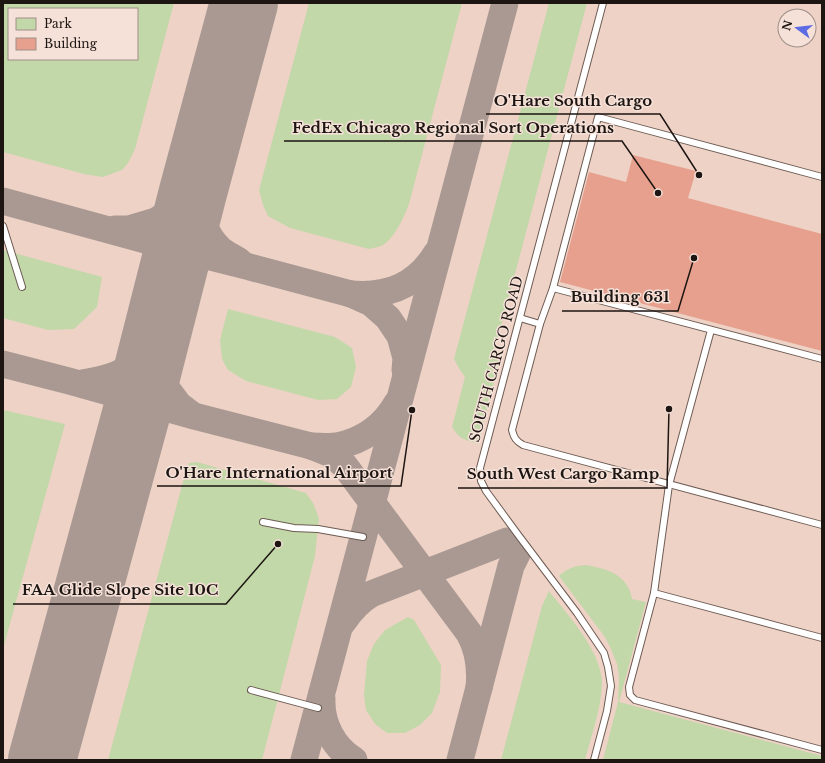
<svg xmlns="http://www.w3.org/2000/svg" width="825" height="763" font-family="'Libre Baskerville',serif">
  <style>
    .built { fill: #eed2c6; fill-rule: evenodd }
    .green { fill: #c2d8a9; fill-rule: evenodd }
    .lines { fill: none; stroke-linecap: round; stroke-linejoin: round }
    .taxiway { stroke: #a99992; stroke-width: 27 }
    .runway { stroke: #a99992; stroke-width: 68 }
    .building { fill: #e7a08e }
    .lane-casing { stroke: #6d5b53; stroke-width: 8 }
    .lane { stroke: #fff; stroke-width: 6 }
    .labels { text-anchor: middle; stroke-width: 3; stroke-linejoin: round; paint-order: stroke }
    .street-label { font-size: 14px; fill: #1c1512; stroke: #f6e1d8 }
    .leader { fill: none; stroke: #1c1512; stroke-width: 1.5 }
    .callout-dot { fill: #1c1512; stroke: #f6e1d8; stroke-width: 1.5 }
    .callout-label { font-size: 15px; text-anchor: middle; font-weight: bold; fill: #1c1512; stroke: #f6e1d8; stroke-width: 3; stroke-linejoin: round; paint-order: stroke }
  </style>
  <rect width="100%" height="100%" fill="#f6e1d8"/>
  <path class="built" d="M3,3h819v757h-819zM9,9h128v50h-128zM785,16h24v24h-24z"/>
  <g class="green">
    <path d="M3,3h171l-39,146 -7,14 -6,7 -19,7 -19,-3 -81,-22zM9,9h128v50h-128z"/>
    <path d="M309,3h153l-53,201c-5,13 -15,36 -28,42 -3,1 -8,2 -12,3l-79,-21 -22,-12 -5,-11 -4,-15z"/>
    <path d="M549,3h38l-92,346 7,3 -24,92c-14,-5 -18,-4 -26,-17l13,-50 -5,-7 -6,-11z"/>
    <path d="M3,250l99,27 -5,30 -23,22 -26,1 -45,-12z"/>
    <path d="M228,309l107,28 17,11 4,19 -5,20 -14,12 -19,1 -72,-19 -18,-11 -6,-11 -2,-19z"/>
    <path d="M3,410l62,14 -62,225z"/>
    <path d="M197,462l109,31 7,10 6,15 -4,38 -53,204h-154l79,-293 2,-4z"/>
    <path d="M586,565c15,3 33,6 42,22 2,3 3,8 4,12l14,3 -27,100 203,54v4h-219l15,-58 1,-26 -2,-12 -6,-15 -6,-12 -46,-61c9,-8 15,-10 27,-11z"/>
    <path d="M549,591c19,24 52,60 53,91 0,25 -11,54 -17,78h-84l41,-154z"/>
    <path d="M408,617l6,3 27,45 -1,27 -8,21 -12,12 -15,8h-18l-12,-9 -9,-14 -2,-15 3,-34 7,-17 11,-14z"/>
  </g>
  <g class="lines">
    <g class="taxiway">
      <path d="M3,201l175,48 68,17 105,28 20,9 17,15 12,18 6,22 -1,12"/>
      <path d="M115,229h14l27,-8 19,-12 18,-17c6,21 11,42 27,57 6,5 13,8 19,12"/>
      <path d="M351,294c37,3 65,-8 85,-40"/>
      <path d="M3,364l66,17 125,35 117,30 20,8 14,12 124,167c10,18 12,35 10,55"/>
      <path d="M82,383c25,-4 44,-9 62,-27 4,-5 8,-11 11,-16v15l3,15 9,19 12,16 13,10"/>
      <path d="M311,446c9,0 18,1 26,0 26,-5 47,-20 60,-43"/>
      <path d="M343,622c8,-12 16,-21 28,-28l136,-53"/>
      <path d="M322,699c-1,24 11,48 32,61"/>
      <path d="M304,760l201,-757"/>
      <path d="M460,760l51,-194 6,-12"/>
    </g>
    <path class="runway" d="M42,760l98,-360 53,-208 51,-189"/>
  </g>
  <path class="building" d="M633,155l63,16 -8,27 134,36v117l-262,-69 29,-110 37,10z"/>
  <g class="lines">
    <defs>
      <g id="lane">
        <path d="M822,177l-224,-60 -45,171 -13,36 -28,106c2,8 4,11 11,15l299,80"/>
        <path d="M3,226l19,61"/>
        <path d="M553,288l269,71"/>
        <path d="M520,318l20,6"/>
        <path d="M711,330l-42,155 -15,108 -25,94 1,8 5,5 187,50"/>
        <path d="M263,522l31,6 24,1 45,8"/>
        <path d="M654,593l168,45"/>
        <path d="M251,690l67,18"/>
        <path d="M594,760l13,-49 4,-25 -3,-19 -4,-14 -27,-40 -58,-77 -33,-45 -5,-10 -1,-13 123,-465"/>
      </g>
    </defs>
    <use href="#lane" class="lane-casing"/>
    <use href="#lane" class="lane"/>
  </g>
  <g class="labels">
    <g class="street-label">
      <text transform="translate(496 359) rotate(-75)" y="5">SOUTH CARGO ROAD</text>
    </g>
  </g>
  <path class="leader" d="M699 175L660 114H486M658 193L622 141H284M694 258L678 311H562M412 410L401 486H157M669 409L667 488H458M278 544L226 604H13"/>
  <g class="callout-dot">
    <circle cx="699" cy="175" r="4"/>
    <circle cx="658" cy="193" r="4"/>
    <circle cx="694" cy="258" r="4"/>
    <circle cx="412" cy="410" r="4"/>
    <circle cx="669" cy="409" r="4"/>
    <circle cx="278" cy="544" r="4"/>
  </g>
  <g class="callout-label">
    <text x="573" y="106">O'Hare South Cargo</text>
    <text x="453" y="133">FedEx Chicago Regional Sort Operations</text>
    <text x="620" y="302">Building 631</text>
    <text x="279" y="478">O'Hare International Airport</text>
    <text x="563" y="479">South West Cargo Ramp</text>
    <text x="120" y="595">FAA Glide Slope Site 10C</text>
  </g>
  <rect width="825" height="763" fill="none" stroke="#1c1512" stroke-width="8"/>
  <rect x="8" y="8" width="130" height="52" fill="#f6e1d8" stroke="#9f8f89"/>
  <rect x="16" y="18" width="20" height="12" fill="#c2d8a9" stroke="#9f8f89"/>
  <text x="44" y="28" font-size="12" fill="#1c1512">Park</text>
  <rect x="16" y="38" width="20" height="12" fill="#e7a08e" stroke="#9f8f89"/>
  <text x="44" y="48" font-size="12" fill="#1c1512">Building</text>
  <g transform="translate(797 28) rotate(285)"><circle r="19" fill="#f6e1d8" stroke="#9f8f89"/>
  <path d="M0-3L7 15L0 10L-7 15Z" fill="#5d6ce4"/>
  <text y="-6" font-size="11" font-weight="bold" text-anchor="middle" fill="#1c1512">N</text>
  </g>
</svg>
